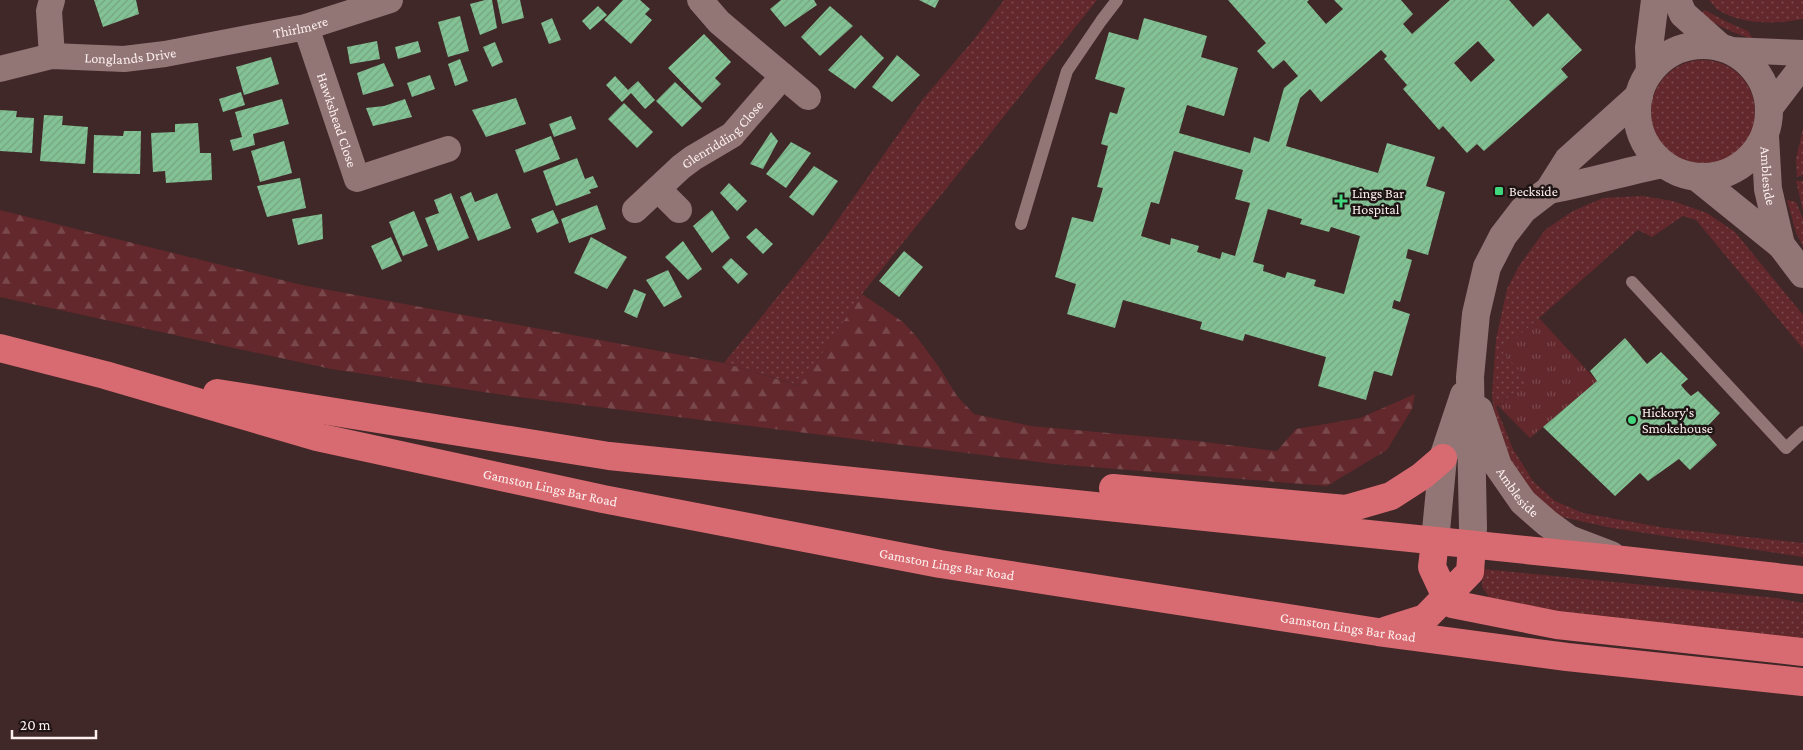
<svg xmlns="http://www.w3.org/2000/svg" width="1803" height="750" font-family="'Crimson Pro',serif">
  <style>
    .grass { fill: url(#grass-dots) }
    .forest { fill: url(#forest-firs) }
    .park { fill: url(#park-tufts) }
    .building { fill: url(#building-hatch); fill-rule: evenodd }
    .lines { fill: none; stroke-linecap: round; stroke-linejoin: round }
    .lane { stroke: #927575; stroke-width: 12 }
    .street { stroke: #927575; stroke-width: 26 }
    .secondary { stroke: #927575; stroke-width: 28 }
    .highway { stroke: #d86b71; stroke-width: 28 }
    .poi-dot { fill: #41d77c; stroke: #1f1414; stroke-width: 2 }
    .labels { text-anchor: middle; stroke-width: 5; stroke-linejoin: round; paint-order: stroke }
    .street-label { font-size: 14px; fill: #fdf0ef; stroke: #1f1414 }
    .poi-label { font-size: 14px; fill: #fdf0ef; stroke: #1f1414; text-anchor: start }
  </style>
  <defs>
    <pattern id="grass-dots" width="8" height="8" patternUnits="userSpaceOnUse" patternTransform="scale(1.25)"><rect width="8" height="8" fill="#62282c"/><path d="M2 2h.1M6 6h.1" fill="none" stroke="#79484b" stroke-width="1.8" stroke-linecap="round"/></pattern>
    <pattern id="forest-firs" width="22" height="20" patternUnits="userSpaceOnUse" patternTransform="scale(1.25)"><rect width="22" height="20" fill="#62282c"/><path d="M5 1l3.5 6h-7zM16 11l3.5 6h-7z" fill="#79484b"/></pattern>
    <pattern id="park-tufts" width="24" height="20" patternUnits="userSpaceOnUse" patternTransform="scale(1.25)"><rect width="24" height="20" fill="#62282c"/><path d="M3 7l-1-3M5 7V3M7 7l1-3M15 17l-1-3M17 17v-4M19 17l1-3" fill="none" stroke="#79484b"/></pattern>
    <pattern id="building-hatch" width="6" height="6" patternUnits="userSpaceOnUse" patternTransform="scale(1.25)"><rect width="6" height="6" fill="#83c294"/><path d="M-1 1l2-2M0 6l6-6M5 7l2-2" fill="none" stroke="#75a481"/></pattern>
  </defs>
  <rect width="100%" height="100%" fill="#402728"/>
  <g class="grass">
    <path d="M1004,0h93l-235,294 -61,92 -77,-23 101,-125 98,-139 53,-62z"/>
    <path d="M1709,0h94v19c-25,5 -60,6 -83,-8 -4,-2 -7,-7 -11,-11z"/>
    <path d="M1705,10l22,12 21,9 5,8c-20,-6 -36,-13 -53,-25z"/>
    <circle cx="1703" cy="112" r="52"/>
    <path d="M1803,128v47l-6,2 -1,-18z"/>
    <path d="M1796,181h7v30z"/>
    <path d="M1643,196l30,5 34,12 28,19 68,83v34l-107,-129 -13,-4 -31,21 -14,-7 -136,121 25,27 -2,6 -29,23 17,42 20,32 22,20 28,12 82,15 138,15v14l-191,-29 -50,-11 -22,-15 -22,-24 -20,-45 -3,-13 -3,-25 4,-56 11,-50 12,-23 26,-36 28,-19 30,-13z"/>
    <path d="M1787,200l9,2 7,17v27l-7,-13z"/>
    <path d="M1483,569l293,29 27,5v39l-254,-28 -58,-14 -9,-13z"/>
  </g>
  <path class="forest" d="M0,210l302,75 422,78 76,23 62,-92 41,28 13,14 23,31 18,29 17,18 57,12 166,15 80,10 19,-22 64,-11 55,-24 -3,15 -25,41 -60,36 -273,-22 -544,-68 -179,-27 -331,-72z"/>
  <path class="park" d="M1539,318l58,63 -67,57 -32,-32 26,-22 3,-5 -25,-28z"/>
  <g class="building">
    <path d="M94,0h42l3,14 -36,13z"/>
    <path d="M485,0h7l5,28 -17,7 -10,-31z"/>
    <path d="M497,0h23l4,18 -22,6z"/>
    <path d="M623,0h17l10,9 -5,5 7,6 -21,24 -27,-24z"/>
    <path d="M781,0h33l3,5 -32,22 -15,-18z"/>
    <path d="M919,0h20l-4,8z"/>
    <path d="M1228,0h81l-2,2 19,22 17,-15 -9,-9h67l12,14 -10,10 9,10 38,-34h59l24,27 15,-14 34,37 -21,19 7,8 -84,74 -7,-7 -10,9 -24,-27 -4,4 -36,-41 4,-4 -23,-26 3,-3 -6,-6 -60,52 -11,-13 -10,9 -14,48 92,27 9,-30 48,14 -9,29 19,6 -17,63 -20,-6 -2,9 6,2 -12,42 -6,-2 -2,8 18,6 -18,62 -18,-5 -8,29 -48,-14 8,-29 -81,-23 -2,7 -43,-12 2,-7 -79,-22 -8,28 -48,-14 9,-30 -21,-7 17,-60 21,5 10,-34 -6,-1 11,-41 -7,-2 9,-32 7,2 8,-26 -30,-9 14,-47 29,8 6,-22 63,18 -6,21 37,11 -14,48 -37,-11 -8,28 71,20 4,-16 15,5 15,-54 14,-12 -14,-16 -11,9 -16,-18 9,-8zM1478,41l17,19 -24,22 -17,-19zM1174,151l69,19 -8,29 15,4 -15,53 -13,-4 -2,7 -23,-7 2,-6 -28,-8 -1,7 -29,-9 10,-34 8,2zM1268,209l34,10 -2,5 29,8 2,-5 29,9 -16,58 -30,-8 2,-6 -29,-8 -2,6 -22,-7 1,-6 -11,-3z"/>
    <path d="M598,6l9,9 -17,15 -8,-9z"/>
    <path d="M830,6l23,20 -33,30 -19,-19z"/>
    <path d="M460,16l9,35 -21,6 -10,-35z"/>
    <path d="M552,18l9,22 -12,4 -8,-21z"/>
    <path d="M704,34l27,28 -16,16 6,6 -19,19 -34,-35z"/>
    <path d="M861,35l23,23 -29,31 -27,-19z"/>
    <path d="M377,41l3,18 -30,5 -3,-17z"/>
    <path d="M418,41l3,11 -23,7 -3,-12z"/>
    <path d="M495,42l8,20 -11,5 -9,-20z"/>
    <path d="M897,55l23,20 -28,27 -20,-15z"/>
    <path d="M271,57l8,27 -35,11 -8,-28z"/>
    <path d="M460,59l8,22 -13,5 -7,-22z"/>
    <path d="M384,63l10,23 -31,9 -6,-22z"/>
    <path d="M430,75l5,14 -23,8 -5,-14z"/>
    <path d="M615,76l13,14 10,-9 17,19 -10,9 -14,-16 -9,9 -16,-17z"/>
    <path d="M675,82l27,26 -20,19 -26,-26z"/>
    <path d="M241,92l4,13 -22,7 -4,-13z"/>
    <path d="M516,98l10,26 -40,13 -14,-27z"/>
    <path d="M282,99l7,25 -36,10 2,11 -22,6 -3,-11 12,-3 -7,-25z"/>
    <path d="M405,99l7,18 -39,9 -7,-18 18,-2z"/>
    <path d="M624,103l29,29 -16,16 -29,-29z"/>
    <path d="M0,110l17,1 -1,6 18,1 -2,35 -32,-2z"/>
    <path d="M44,115l19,1 -1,9 26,2 -3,37 -45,-3z"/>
    <path d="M571,116l5,13 -22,8 -5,-13z"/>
    <path d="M198,123l2,30h11l1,27 -46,3 -1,-12 -12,1 -2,-39 24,-1v-8z"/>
    <path d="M124,131h17l-1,43 -47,-1 1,-38 29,1z"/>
    <path d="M771,132l7,9 -15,28 -13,-5z"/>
    <path d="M551,136l9,23 -36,14 -9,-23z"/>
    <path d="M284,141l8,32 -32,9 -9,-31z"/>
    <path d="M791,142l20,11 -25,35 -20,-14z"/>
    <path d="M577,158l8,21 8,-3 5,11 -9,3 2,3 -35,13 -13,-35z"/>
    <path d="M814,166l24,15 -25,35 -24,-19z"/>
    <path d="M300,178l6,30 -39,9 -10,-31z"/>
    <path d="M729,183l18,18 -10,10 -17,-18z"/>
    <path d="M471,192l4,10 22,-9 14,35 -33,13 -18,-44z"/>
    <path d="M451,193l18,45 -31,13 -13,-33 14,-5 -5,-13z"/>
    <path d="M597,205l9,24 -37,14 -8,-24z"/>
    <path d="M553,210l6,13 -22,10 -6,-14z"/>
    <path d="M712,210l18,28 -18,15 -19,-27z"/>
    <path d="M414,211l14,35 -25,10 -14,-34z"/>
    <path d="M322,214l1,25 -25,6 -6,-26z"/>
    <path d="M756,228l17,16 -10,10 -17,-17z"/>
    <path d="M391,237l11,24 -20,9 -11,-24z"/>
    <path d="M591,237l36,20 -20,32 -33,-16z"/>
    <path d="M683,241l19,28 -14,11 -23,-23z"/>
    <path d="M904,251l19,16 -24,30 -20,-16z"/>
    <path d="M731,258l17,16 -10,10 -16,-17z"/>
    <path d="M668,270l14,27 -18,10 -18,-27z"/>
    <path d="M634,289l12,5 -9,24 -13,-6z"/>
    <path d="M1625,338l22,26 14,-12 27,27 -7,6 4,5 6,6 7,-5 22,22 -16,17 13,15 -27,25 -11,-11 -31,22 -8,-8 -25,23 -72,-69 54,-46 -7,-10z"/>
  </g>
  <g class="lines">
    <g class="lane">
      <path d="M1021,224l46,-153 34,-50 16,-21"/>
      <path d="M1632,282l154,166 17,-16"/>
    </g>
    <g class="street">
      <path d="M52,0l-3,11 3,45"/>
      <path d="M700,0l19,22 89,75"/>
      <path id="s1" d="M306,27l51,152 91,-30"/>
      <path d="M1729,50l74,3"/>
      <path id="s2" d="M0,69l52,-13 72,3 41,-5 141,-27 84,-27"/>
      <path d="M1770,108l33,-43"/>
      <path d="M658,189l21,21"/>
      <path id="s3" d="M635,210l46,-43 12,-9 39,-23 51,-59"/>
    </g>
    <g class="secondary">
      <path d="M1677,0l6,14 36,32"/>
      <circle cx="1703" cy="111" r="66"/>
      <path d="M1650,71l-1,-23 6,-48"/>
      <path id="s4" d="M1765,136l3,53 13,56"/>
      <path d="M1698,178l83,67 22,29"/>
      <path d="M1549,190c38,-7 75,-18 113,-26"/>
      <path id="s5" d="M1479,410l19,56 25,36 24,21 22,16 42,16"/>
      <path d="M1435,541l8,-83 21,-63"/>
      <path d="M1472,545l1,-17 -3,-151 6,-63 11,-47 16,-31 20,-26 26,-20 19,-30 71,-64"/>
    </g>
    <g class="highway">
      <path id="s6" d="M0,348l105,27 212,62 286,62 337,65 438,68 189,25 236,25"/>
      <path d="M217,393l392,63 1014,104 180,20"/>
      <path d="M1113,488l233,21 45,-13 31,-20 21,-18"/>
      <path d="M1435,541l-3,26 14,30 6,7 105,21 246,27"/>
      <path d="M1387,630l38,-12 45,-46 2,-27"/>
    </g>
  </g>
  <g class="poi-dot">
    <rect x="1494" y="186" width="10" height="10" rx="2.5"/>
    <path d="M1338.5 193.5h5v5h5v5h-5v5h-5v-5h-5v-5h5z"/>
    <circle cx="1632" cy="420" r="5"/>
  </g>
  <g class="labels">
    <g class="street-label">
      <text dy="5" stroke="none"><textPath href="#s2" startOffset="305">Thirlmere</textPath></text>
      <text dy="5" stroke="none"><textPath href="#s2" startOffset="132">Longlands Drive</textPath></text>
      <text dy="5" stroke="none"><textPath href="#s1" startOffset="98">Hawkshead Close</textPath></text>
      <text dy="5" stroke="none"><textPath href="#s3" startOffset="116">Glenridding Close</textPath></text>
      <text dy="5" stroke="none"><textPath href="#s4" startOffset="40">Ambleside</textPath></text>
      <text dy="5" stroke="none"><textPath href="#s6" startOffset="568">Gamston Lings Bar Road</textPath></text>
      <text dy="5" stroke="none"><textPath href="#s5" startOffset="92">Ambleside</textPath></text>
      <text dy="5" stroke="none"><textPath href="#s6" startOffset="972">Gamston Lings Bar Road</textPath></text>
      <text dy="5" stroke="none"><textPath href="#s6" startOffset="1378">Gamston Lings Bar Road</textPath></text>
    </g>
    <g class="poi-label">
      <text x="1509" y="196">Beckside</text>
      <text x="1352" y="198">Lings Bar<tspan x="1352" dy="16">Hospital</tspan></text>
      <text x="1642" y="417">Hickory's<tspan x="1642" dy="16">Smokehouse</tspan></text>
    </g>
  </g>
  <path d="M12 730v8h84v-8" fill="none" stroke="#fdf0ef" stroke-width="2.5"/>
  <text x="20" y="730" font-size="15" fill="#fdf0ef" stroke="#1f1414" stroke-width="4" paint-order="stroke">20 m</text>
</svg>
